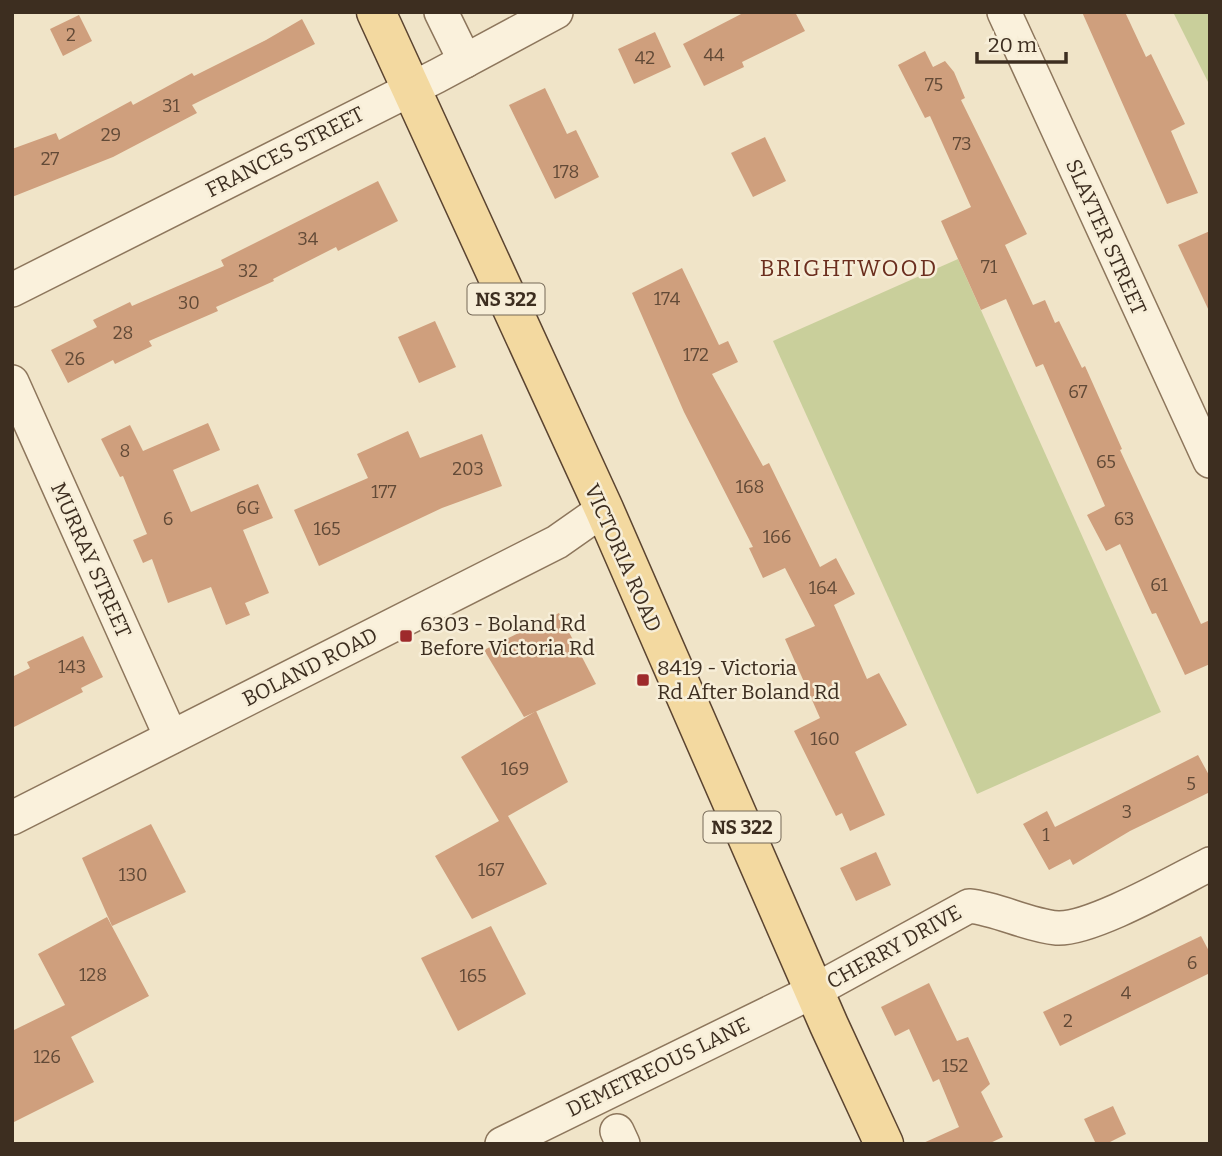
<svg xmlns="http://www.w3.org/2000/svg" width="1222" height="1156" font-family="Bitter,serif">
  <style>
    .green { fill: #c9cf9b }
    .building { fill: #cf9f7d }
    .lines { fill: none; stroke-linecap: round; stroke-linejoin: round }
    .minor-casing { stroke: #8d765c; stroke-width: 36 }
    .major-casing { stroke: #5b4430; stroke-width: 41 }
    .minor { stroke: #faf1dc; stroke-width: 33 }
    .major { stroke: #f3d9a0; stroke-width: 38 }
    .poi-dot { fill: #9e2a2b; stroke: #f7eed8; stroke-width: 2.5 }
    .labels { text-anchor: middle; stroke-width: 5; stroke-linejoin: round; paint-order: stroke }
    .number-label { font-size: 18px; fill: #624a37 }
    .shield { fill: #f7eed8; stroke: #756857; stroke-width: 2 }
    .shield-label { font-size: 19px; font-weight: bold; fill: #3d2e20 }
    .street-label { font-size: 21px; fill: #3d2e20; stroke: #f7eed8 }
    .poi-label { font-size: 21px; fill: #3d2e20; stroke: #f7eed8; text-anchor: start }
    .neighbourhood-label { font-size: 23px; letter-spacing: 2px; fill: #6b2e1e; stroke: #f7eed8 }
  </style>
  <rect width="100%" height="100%" fill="#f0e4c8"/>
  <g class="green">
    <path d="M1173,12h37v74z"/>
    <path d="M958,259l203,453 -184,82 -204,-453z"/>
  </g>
  <g class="building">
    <path d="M745,12h50l10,19 -63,31 2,5 -40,19 -21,-42z"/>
    <path d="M1082,12h43l21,45 5,-3 34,70 -14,7 27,62 -31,11z"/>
    <path d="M79,15l13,26 -29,15 -13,-27z"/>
    <path d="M302,19l13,25 -123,61 5,8 -84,44 -101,40v-48l44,-16 3,7 72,-39 2,4 59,-32 2,3 72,-36z"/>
    <path d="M655,32l16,35 -37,17 -16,-35z"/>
    <path d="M925,51l8,16 12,-6 9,11 11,26 -4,2 66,134 -22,11 28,60 12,-5 10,23 4,-2 23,47 3,-2 37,83 -2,1 81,174 9,-4v44l-25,11 -29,-62 -4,1 -32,-70 -14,7 -19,-36 18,-9 -62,-142 -7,3 -30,-68 -25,11 -40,-89 30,-14 -41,-91 -5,2 -27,-53z"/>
    <path d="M545,88l22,46 9,-4 23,47 -44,22 -46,-94z"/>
    <path d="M765,137l21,44 -33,16 -22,-44z"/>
    <path d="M378,181l20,40 -60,30 -2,-4 -63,32 1,2 -58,26 2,4 -69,30 3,5 -37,18 -2,-4 -45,23 -17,-33 46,-23 -4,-7 37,-18 2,4 92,-40 -3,-6z"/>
    <path d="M1210,231v82l-32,-68z"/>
    <path d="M682,268l37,77 9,-4 10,21 -26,12 51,92 6,-3 51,104 16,-9 19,36 -21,11 33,74 12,-6 28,52 -52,27 30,63 -35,16 -8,-18 -6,3 -42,-85 26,-13 -35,-79 30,-13 -30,-58 -22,10 -14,-30 4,-1 -69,-135 -52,-119z"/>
    <path d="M435,321l21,46 -37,16 -21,-46z"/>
    <path d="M208,423l12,27 -47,20 18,42 67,-28 15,34 -30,12 26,63 -24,10 5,12 -24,10 -15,-38 -43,16 -16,-44 -9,4 -10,-23 14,-6 -24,-58 -3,1 -19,-38 29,-14 13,26z"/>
    <path d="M408,431l12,27 62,-24 20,52 -60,22 -123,58 -25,-56 74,-32 -11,-24z"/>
    <path d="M559,613l37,71 -72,33 -40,-67z"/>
    <path d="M83,636l20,41 -22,11 2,4 -71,36v-51l18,-9 -3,-6z"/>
    <path d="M536,711l32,71 -60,34 39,68 -75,35 -37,-63 64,-35 -38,-64z"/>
    <path d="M1198,755l12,22v15l-80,39 -57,34 -3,-6 -21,11 -26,-46 24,-13 8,16z"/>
    <path d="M151,824l35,68 -74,34 -30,-68z"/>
    <path d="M876,852l15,33 -35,16 -16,-33z"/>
    <path d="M107,917l42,79 -78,41 23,45 -82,41v-92l53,-26 -27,-51z"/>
    <path d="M491,926l35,68 -68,37 -37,-73z"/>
    <path d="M1201,936l9,17v20l-150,73 -17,-34z"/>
    <path d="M929,983l28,58 11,-4 22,47 -9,8 22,45 -15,7h-67l38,-17 -20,-48 -6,3 -24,-53 -14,7 -14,-29z"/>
    <path d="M1113,1106l13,28 -20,10h-10l-12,-25z"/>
  </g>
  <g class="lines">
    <defs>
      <g id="minor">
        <path d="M441,12l24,49"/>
        <path d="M1004,12l206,449"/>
        <path d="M12,290l425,-214 119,-64"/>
        <path d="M12,382l159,355"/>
        <path d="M12,818l545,-276 47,-33"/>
        <path d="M617,1131l6,13"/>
        <path d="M502,1144l312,-153 155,-85c30,3 57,19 88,22 34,2 119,-47 153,-64"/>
      </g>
      <path id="major" d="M376,12l228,497 225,516 55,119"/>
    </defs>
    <use href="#minor" class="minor-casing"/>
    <use href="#major" class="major-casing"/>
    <use href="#minor" class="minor"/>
    <use href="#major" class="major"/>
  </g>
  <g class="poi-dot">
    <rect x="399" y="629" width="14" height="14" rx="3.5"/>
    <rect x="636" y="673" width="14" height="14" rx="3.5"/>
  </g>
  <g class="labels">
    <g class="number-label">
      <text x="71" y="41">2</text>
      <text x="714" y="61">44</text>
      <text x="645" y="64">42</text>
      <text x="934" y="91">75</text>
      <text x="171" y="112">31</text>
      <text x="111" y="141">29</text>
      <text x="962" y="150">73</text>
      <text x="50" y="165">27</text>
      <text x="566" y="178">178</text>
      <text x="308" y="245">34</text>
      <text x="989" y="273">71</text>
      <text x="248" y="277">32</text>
      <text x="667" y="305">174</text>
      <text x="189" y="309">30</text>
      <text x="123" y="339">28</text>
      <text x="696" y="361">172</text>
      <text x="75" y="365">26</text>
      <text x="1078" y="398">67</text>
      <text x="125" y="457">8</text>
      <text x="1106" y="468">65</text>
      <text x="468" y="475">203</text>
      <text x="750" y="493">168</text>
      <text x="384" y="498">177</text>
      <text x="248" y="514">6G</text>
      <text x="168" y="525">6</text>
      <text x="1124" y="525">63</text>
      <text x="327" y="535">165</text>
      <text x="777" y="543">166</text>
      <text x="1159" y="591">61</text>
      <text x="823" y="594">164</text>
      <text x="72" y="673">143</text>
      <text x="825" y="745">160</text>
      <text x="515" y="775">169</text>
      <text x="1191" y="790">5</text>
      <text x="1127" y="818">3</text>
      <text x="1046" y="841">1</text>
      <text x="491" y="876">167</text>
      <text x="133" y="881">130</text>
      <text x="1192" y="969">6</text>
      <text x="93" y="981">128</text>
      <text x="473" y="982">165</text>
      <text x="1126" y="999">4</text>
      <text x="1068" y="1027">2</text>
      <text x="47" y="1063">126</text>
      <text x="955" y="1072">152</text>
    </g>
    <g class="shield">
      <rect x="467.5" y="283.5" width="77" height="31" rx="5"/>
      <rect x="703.5" y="811.5" width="77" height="31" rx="5"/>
    </g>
    <g class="shield-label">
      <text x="506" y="306">NS 322</text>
      <text x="742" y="834">NS 322</text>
    </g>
    <g class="street-label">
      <text transform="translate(285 152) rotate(-27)" y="7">FRANCES STREET</text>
      <text transform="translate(1106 237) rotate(66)" y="7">SLAYTER STREET</text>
      <text transform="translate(623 558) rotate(66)" y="7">VICTORIA ROAD</text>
      <text transform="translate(91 560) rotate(66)" y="7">MURRAY STREET</text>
      <text transform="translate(310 667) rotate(-27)" y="7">BOLAND ROAD</text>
      <text transform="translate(894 947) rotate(-29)" y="7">CHERRY DRIVE</text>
      <text transform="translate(658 1067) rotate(-26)" y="7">DEMETREOUS LANE</text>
    </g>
    <g class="poi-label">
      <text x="420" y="631">6303 - Boland Rd<tspan x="420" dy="24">Before Victoria Rd</tspan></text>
      <text x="657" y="675">8419 - Victoria<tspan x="657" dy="24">Rd After Boland Rd</tspan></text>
    </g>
    <g class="neighbourhood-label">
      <text x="849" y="276">BRIGHTWOOD</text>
    </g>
  </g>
  <rect width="1222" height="1156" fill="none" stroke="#3d2e20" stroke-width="28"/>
  <path d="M977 52v10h89v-10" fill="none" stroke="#3d2e20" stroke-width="3.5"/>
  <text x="988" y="52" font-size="21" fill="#3d2e20" stroke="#f7eed8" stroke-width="5" paint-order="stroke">20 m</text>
</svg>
